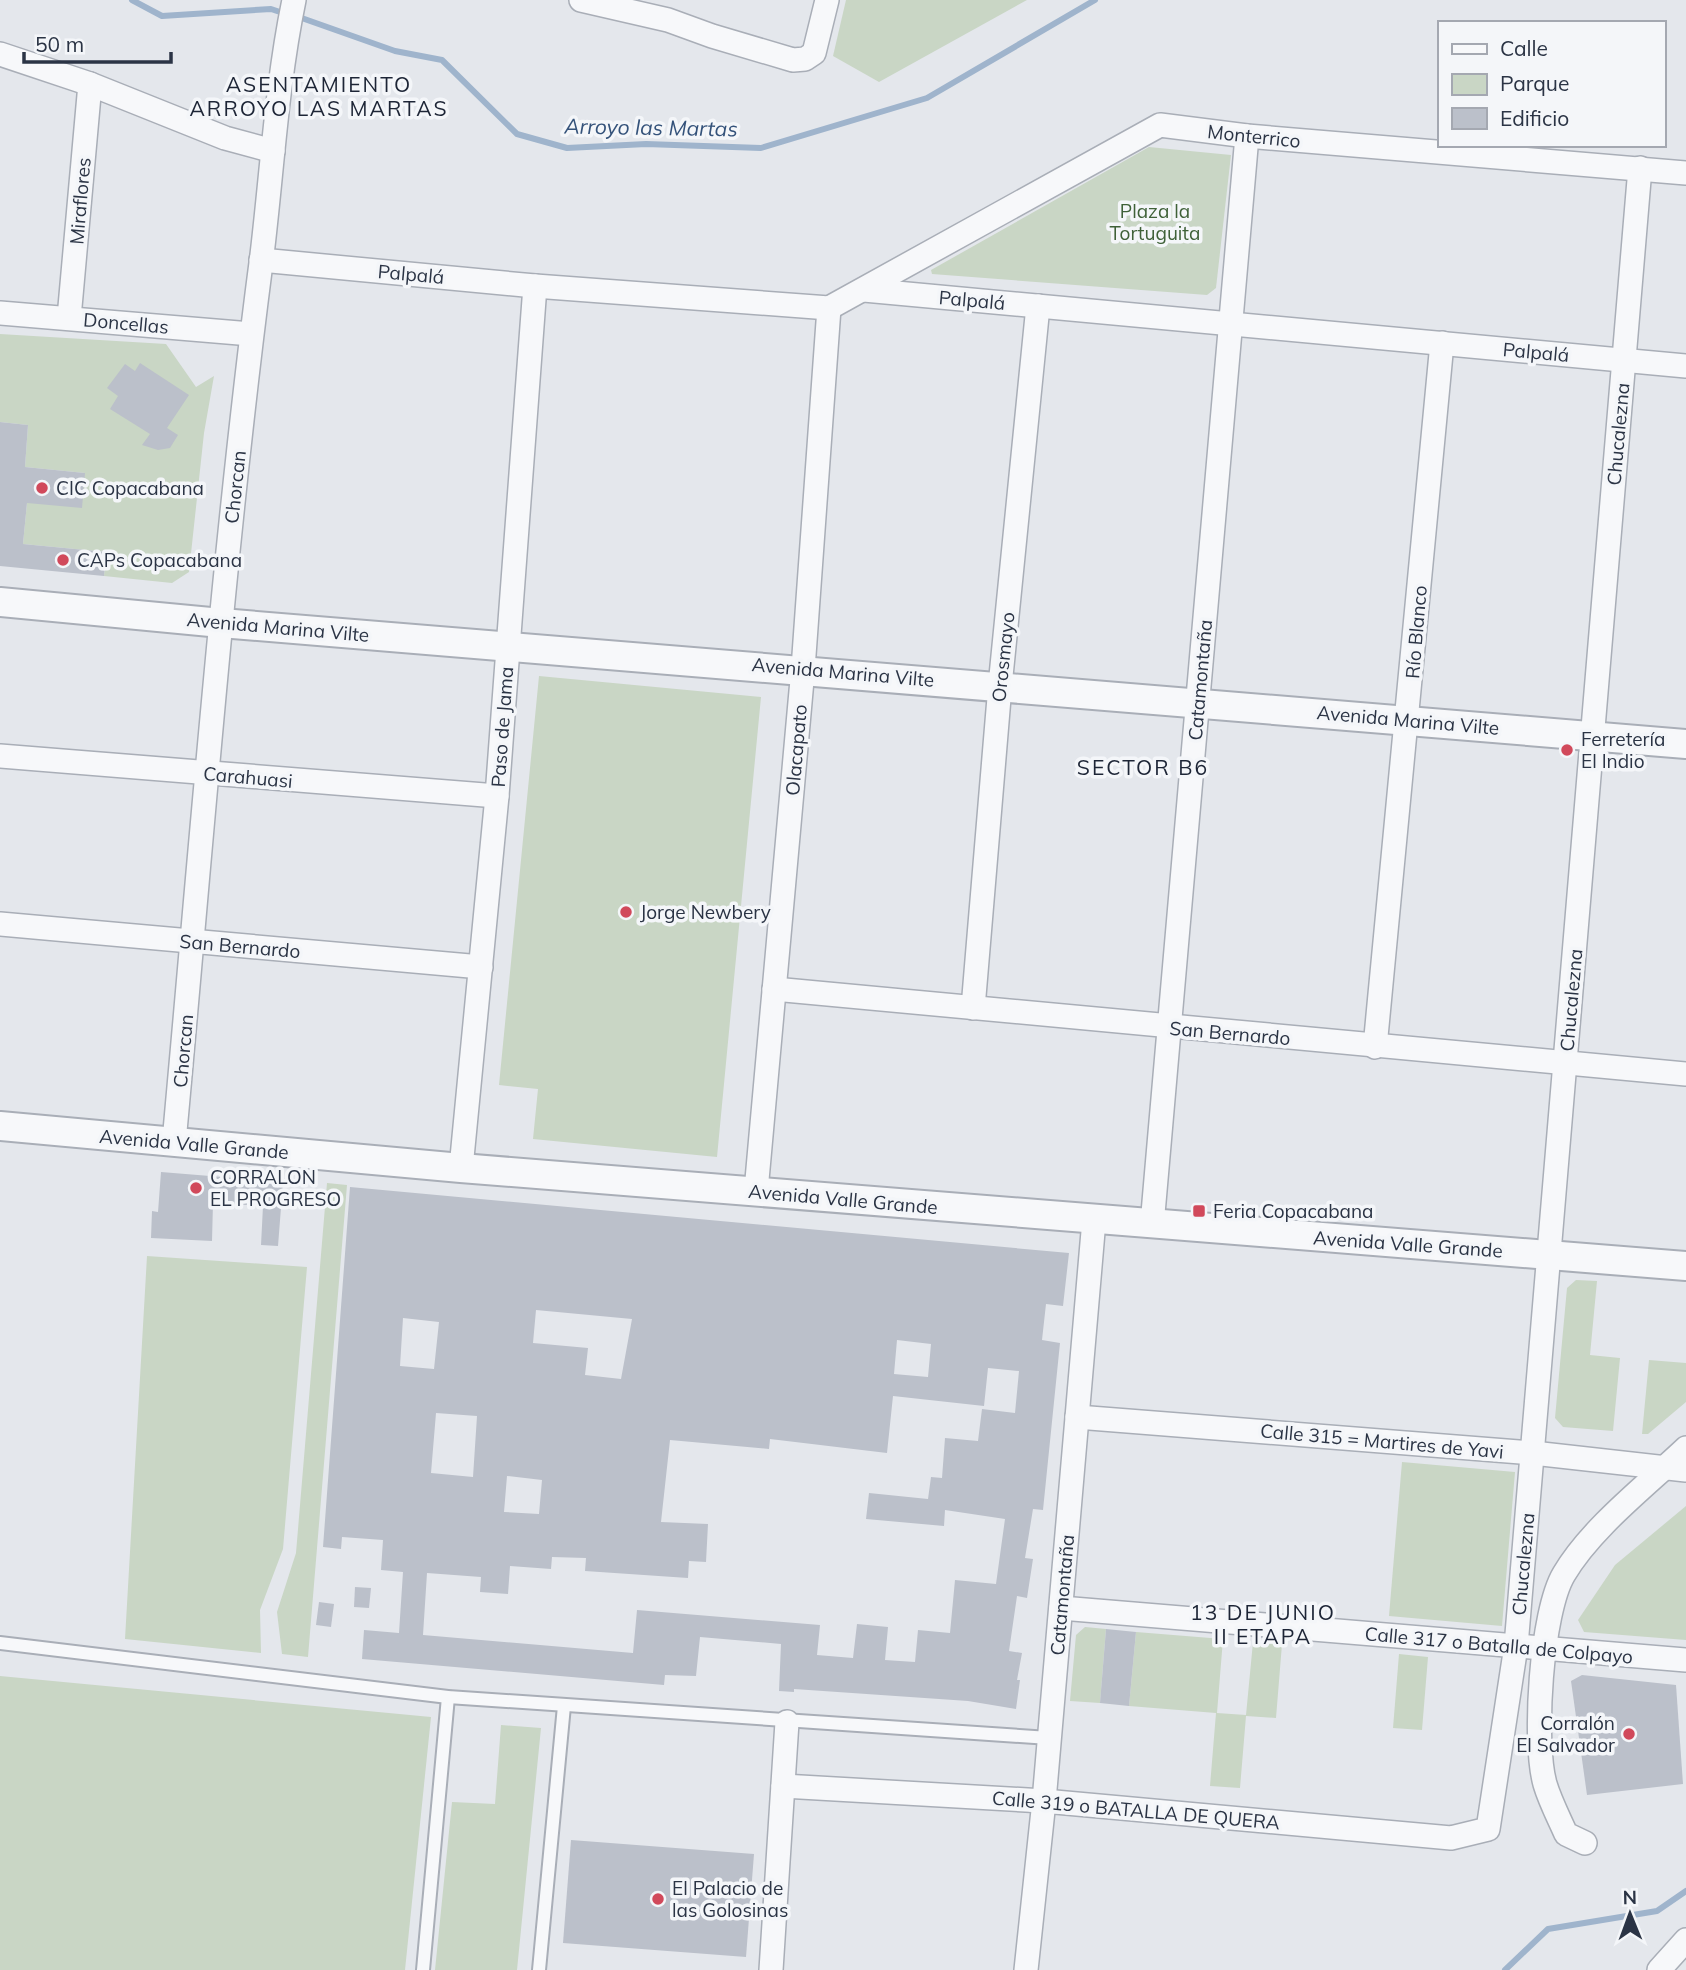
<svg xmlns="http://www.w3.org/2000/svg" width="1686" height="1970" font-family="Mulish,sans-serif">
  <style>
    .green { fill: #c9d6c5 }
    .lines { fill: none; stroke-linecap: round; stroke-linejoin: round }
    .stream { stroke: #9fb4cc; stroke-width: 6 }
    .building { fill: #bbc0ca; fill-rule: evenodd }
    .service-casing { stroke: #a9aeb7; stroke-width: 16 }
    .minor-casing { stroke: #a9aeb7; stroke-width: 26 }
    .tertiary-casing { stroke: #a9aeb7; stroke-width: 32 }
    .service { stroke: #f7f8fa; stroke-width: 12 }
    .minor { stroke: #f7f8fa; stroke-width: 23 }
    .tertiary { stroke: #f7f8fa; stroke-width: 28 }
    .poi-dot { fill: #d1495b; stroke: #f4f6f9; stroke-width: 2.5 }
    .labels { text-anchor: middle; stroke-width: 7; stroke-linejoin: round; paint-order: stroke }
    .street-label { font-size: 19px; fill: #2b3445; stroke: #f4f6f9 }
    .park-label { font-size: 19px; fill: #3f6138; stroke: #f4f6f9 }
    .poi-label { font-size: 19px; fill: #2b3445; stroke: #f4f6f9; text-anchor: start }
    .neighbourhood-label { font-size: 21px; letter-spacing: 2px; fill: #1d2536; stroke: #f4f6f9 }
    .water-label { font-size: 21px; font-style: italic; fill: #34527a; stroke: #f4f6f9 }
  </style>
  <rect width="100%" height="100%" fill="#e4e7ec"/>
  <g class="green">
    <path d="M846,0h181l-148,82 -46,-26z"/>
    <path d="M1149,147l82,8 -15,133 -9,7 -275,-21 -1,-4z"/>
    <path d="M0,334l166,10 30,43 18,-11 -10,57 -15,139 -17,11 -68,-7 2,-24 -83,-8 4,-41 58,-30 -60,-6 3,-42 -28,-3z"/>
    <path d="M539,676l222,21 -44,460 -184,-18 5,-50 -39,-4z"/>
    <path d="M327,1183l20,2 -39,472 -26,-3 -5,-42 19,-59z"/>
    <path d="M147,1256l160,11 -24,282 -23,61 1,43 -136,-14z"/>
    <path d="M1576,1280l21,1 -7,74 30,3 -7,73 -50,-4 -8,-9 12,-130z"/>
    <path d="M1649,1360l37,3v39l-38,32h-6z"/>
    <path d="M1402,1462l113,10 -13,154 -113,-10z"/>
    <path d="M1686,1506v134l-102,-8 -6,-12 37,-55z"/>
    <path d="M1085,1627l21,2 -6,74 -30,-2 6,-66z"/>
    <path d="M1136,1632l87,7 -6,74 29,2 7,-73 29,2 -6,74 -30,-2 -6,72 -30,-2 6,-73 -87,-7z"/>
    <path d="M1399,1654l29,3 -6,73 -29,-2z"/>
    <path d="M0,1676l431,41 -26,253h-405z"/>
    <path d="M501,1725l40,3 -24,242h-82l17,-168 43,2z"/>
  </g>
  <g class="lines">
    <g class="stream">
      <path d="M132,0l30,16 109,-7 15,5"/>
      <path d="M296,16l99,35 47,9 75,74 50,14 79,-4 115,4 166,-50 168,-98"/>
      <path d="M1505,1970l43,-41 109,-18 29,-20"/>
    </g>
  </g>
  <g class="building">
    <path d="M140,363l49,32 -22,33 11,7 -8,13 -12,2 -16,-5 8,-11 -40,-25 8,-13 -11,-8 18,-24 10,7z"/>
    <path d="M0,422l28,3 -3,42 60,6 -3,35 -55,-5 -4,41 83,8 -2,24 -104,-10z"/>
    <path d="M161,1172l122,10 -5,64 -17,-1 2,-39 -50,-3 -1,38 -61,-3 1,-27 6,1z"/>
    <path d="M350,1187l719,66 -6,53 -17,-2 -4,36 18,3 -17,167 -10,-1 -8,49 8,1 -6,39 -10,-2 -8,55 13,2 -5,27h3l-4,29 -48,-8 -174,-12v3l-15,-1 2,-47 -81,-7 -4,39 -31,-1 -1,10 -302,-26 2,-29 35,3 4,-61 -22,-2 2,-30 -41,-3 -1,12 -18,-2zM536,1310l96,9 -11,60 -36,-4 3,-27 -55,-5zM403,1318l36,4 -5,47 -34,-3zM897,1340l34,4 -3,33 -34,-3zM988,1368l31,3 -4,42 -33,-4 -4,32 -33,-3 -3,40 -11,-1 -3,22 -59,-6 -3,26 78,7 1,-16 60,9 -9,65 -41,-4 -5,53 -32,-3 -3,32 -30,-2 3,-33 -31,-3 -4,34 -36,-3 3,-30 -183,-15 -4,43 -210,-18 4,-62 54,4 -1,15 28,2 2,-28 41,3 1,-12 34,1 -1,13 103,7 1,-17 17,1 2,-38 -47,-2 9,-82 99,9 1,-10 117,14 6,-57 91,10zM436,1413l41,3 -4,61 -42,-4zM507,1476l35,4 -3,34 -35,-2z"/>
    <path d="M355,1587l16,1 -2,20 -15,-1z"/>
    <path d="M319,1602l15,2 -3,23 -15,-2z"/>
    <path d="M1106,1629l30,3 -7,74 -29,-3z"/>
    <path d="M1582,1675l94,10 7,99 -96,11 -16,-114z"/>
    <path d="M571,1840l183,14 -8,103 -183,-14z"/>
  </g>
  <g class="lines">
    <defs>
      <g id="service">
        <path d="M0,1643l448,54 601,41"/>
        <path d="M423,1970l25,-273"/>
        <path d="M539,1970l25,-264"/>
      </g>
      <g id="minor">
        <path d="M581,0l87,20 44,16 81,24 12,-1 9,-6 13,-53"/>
        <path d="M0,54l90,30 135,54 48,13"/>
        <path d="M261,260l274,26 294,22 331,-183 87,11 439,37"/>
        <path d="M864,290l822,76"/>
        <path d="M0,313l251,21"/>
        <path d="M69,318l21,-234"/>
        <path d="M0,756l497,40"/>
        <path d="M0,924l481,43"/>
        <path d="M774,989l912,85"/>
        <path d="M973,1008l27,-322 38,-380"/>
        <path d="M1375,1047l67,-704"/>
        <path d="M174,1142c27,-293 49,-587 87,-879 11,-88 15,-176 33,-263"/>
        <path d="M461,1168l36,-372 38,-510"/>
        <path d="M756,1191l47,-522 26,-361"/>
        <path d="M1152,1225l95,-1089"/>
        <path d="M1077,1417l456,36 153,17"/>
        <path d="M1061,1608l625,52"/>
        <path d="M783,1786l261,15 407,37 37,-9 28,-183 124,-1478"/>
        <path d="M1585,1843l-19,-9c-7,-16 -16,-33 -21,-50 -12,-42 -4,-172 19,-210 27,-46 83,-89 122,-126"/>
        <path d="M771,1970l16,-248"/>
        <path d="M1026,1970l18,-169 50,-581"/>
        <path d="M1659,1970l27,-30"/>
      </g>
      <g id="tertiary">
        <path d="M0,602l221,21 1465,121"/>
        <path d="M0,1126l461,42 1225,98"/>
      </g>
    </defs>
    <use href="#service" class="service-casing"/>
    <use href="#minor" class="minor-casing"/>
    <use href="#tertiary" class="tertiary-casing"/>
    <use href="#service" class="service"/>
    <use href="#minor" class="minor"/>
    <use href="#tertiary" class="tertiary"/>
  </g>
  <g class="poi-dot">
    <circle cx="42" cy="488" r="7"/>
    <circle cx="63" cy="560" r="7"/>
    <circle cx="1567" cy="750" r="7"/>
    <circle cx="626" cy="912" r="7"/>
    <circle cx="196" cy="1188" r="7"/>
    <rect x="1192" y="1204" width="14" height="14" rx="3.5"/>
    <circle cx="1629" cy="1734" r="7"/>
    <circle cx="658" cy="1899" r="7"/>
  </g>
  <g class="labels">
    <g class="street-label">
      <text transform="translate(1254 136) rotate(6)" y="7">Monterrico</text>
      <text transform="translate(80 201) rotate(-85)" y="7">Miraflores</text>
      <text transform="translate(411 274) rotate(5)" y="7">Palpalá</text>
      <text transform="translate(972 300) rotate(5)" y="7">Palpalá</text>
      <text transform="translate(126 323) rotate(5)" y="7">Doncellas</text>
      <text transform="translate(1536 352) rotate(5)" y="7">Palpalá</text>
      <text transform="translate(1618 434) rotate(-85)" y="7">Chucalezna</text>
      <text transform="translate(235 487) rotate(-84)" y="7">Chorcan</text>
      <text transform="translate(278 627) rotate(5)" y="7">Avenida Marina Vilte</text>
      <text transform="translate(1416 632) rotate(-85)" y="7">Río Blanco</text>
      <text transform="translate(1003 657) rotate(-84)" y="7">Orosmayo</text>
      <text transform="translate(843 672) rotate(5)" y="7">Avenida Marina Vilte</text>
      <text transform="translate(1200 680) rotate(-85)" y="7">Catamontaña</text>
      <text transform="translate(1408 720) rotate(5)" y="7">Avenida Marina Vilte</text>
      <text transform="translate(502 727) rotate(-86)" y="7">Paso de Jama</text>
      <text transform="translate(796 750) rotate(-85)" y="7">Olacapato</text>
      <text transform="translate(248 777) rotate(5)" y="7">Carahuasi</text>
      <text transform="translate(240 946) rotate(5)" y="7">San Bernardo</text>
      <text transform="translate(1571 1000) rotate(-85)" y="7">Chucalezna</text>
      <text transform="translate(1230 1033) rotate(5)" y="7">San Bernardo</text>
      <text transform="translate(183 1051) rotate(-85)" y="7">Chorcan</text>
      <text transform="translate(194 1144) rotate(5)" y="7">Avenida Valle Grande</text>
      <text transform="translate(843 1199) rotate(5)" y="7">Avenida Valle Grande</text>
      <text transform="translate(1408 1244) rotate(4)" y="7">Avenida Valle Grande</text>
      <text transform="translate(1382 1441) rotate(5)" y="7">Calle 315 = Martires de Yavi</text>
      <text transform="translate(1523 1564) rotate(-85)" y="7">Chucalezna</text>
      <text transform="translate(1062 1595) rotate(-85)" y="7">Catamontaña</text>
      <text transform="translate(1499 1645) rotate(5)" y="7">Calle 317 o Batalla de Colpayo</text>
      <text transform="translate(1136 1810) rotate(5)" y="7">Calle 319 o BATALLA DE QUERA</text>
    </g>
    <g class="park-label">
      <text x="1155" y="218">Plaza la<tspan x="1155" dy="22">Tortuguita</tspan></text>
    </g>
    <g class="poi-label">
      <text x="56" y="495">CIC Copacabana</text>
      <text x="77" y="567">CAPs Copacabana</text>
      <text x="1581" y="746">Ferretería<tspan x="1581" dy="22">El Indio</tspan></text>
      <text x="640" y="919">Jorge Newbery</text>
      <text x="210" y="1184">CORRALON<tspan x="210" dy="22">EL PROGRESO</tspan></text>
      <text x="1213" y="1218">Feria Copacabana</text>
      <text x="1615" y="1730" text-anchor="end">Corralón<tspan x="1615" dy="22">El Salvador</tspan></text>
      <text x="672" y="1895">El Palacio de<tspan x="672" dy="22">las Golosinas</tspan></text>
    </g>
    <g class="neighbourhood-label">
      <text x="319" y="92">ASENTAMIENTO<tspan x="319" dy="24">ARROYO LAS MARTAS</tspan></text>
      <text x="1143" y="775">SECTOR B6</text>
      <text x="1263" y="1620">13 DE JUNIO<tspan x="1263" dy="24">II ETAPA</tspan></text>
    </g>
    <g class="water-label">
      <text transform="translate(651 128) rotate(1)" y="7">Arroyo las Martas</text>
    </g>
  </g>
  <rect x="1438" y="21" width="228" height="126" fill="#f4f6f9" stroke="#a4a8b1" stroke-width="2"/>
  <rect x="1452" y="44" width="35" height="10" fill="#f7f8fa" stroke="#a4a8b1" stroke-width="2"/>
  <text x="1500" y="56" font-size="21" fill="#2b3445">Calle</text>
  <rect x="1452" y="74" width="35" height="21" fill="#c9d6c5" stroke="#a4a8b1" stroke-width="2"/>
  <text x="1500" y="91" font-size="21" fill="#2b3445">Parque</text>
  <rect x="1452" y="108" width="35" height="21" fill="#bbc0ca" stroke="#a4a8b1" stroke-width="2"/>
  <text x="1500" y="126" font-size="21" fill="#2b3445">Edificio</text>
  <g transform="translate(1630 1914) rotate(359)" stroke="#f4f6f9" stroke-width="5" paint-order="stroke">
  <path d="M0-5L12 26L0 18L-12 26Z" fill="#2b3445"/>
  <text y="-10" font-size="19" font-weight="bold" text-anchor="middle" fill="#2b3445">N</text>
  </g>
  <path d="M24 52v10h147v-10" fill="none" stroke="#2b3445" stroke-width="3.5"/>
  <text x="35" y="52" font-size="21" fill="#2b3445" stroke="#f4f6f9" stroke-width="5" paint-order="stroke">50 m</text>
</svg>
